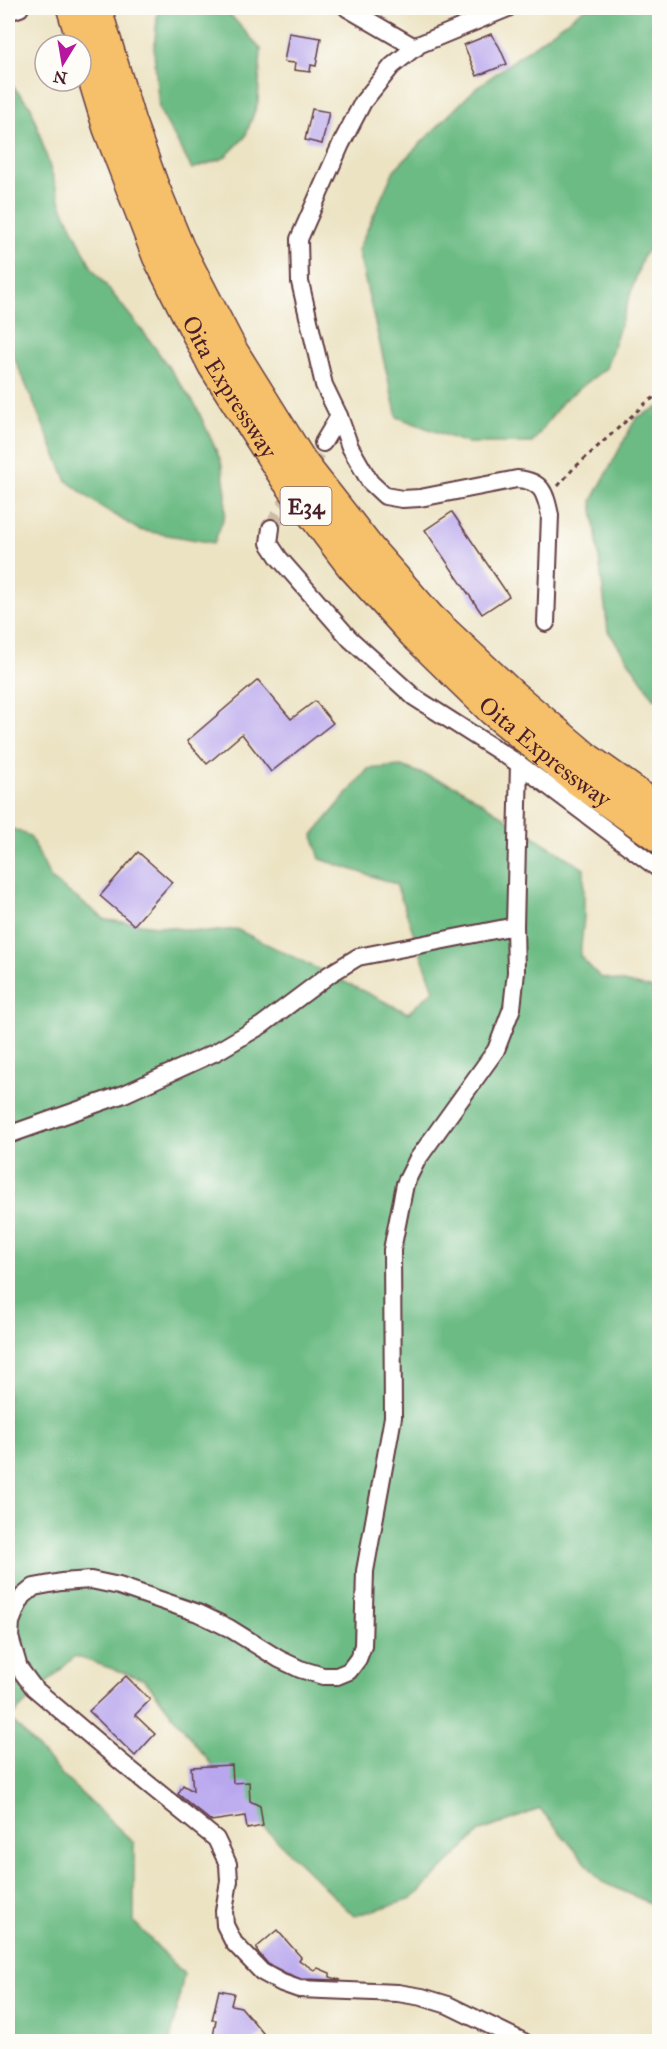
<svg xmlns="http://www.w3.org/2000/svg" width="667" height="2049" font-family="'IM FELL Great Primer',serif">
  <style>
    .forest { fill: #6cbb84; stroke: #5b6d58; stroke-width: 1.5 }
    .building { fill: #b9a7ee }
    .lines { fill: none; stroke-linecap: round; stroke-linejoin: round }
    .minor-tunnel { stroke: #ccbca5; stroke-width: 16; stroke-dasharray: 16 8; stroke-linecap: butt }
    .minor-casing { stroke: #623c42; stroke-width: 20 }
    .motorway-casing { stroke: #623c42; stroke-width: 33 }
    .path { stroke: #623c42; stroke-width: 3; stroke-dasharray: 4.5 4.5; stroke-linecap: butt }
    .minor { stroke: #fff; stroke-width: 16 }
    .motorway { stroke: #f6c06b; stroke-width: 30 }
    .labels { text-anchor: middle; stroke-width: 4.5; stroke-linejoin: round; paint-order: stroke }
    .shield { fill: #fdfcf7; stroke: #806168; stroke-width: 1.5 }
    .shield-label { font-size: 22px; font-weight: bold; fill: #4a1f2b }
    .street-label { font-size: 24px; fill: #4a1f2b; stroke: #fdfcf7 }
  </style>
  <rect width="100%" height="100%" fill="#fdfcf7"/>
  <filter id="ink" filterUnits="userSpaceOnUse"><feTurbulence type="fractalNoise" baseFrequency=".0167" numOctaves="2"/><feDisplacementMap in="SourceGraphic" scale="12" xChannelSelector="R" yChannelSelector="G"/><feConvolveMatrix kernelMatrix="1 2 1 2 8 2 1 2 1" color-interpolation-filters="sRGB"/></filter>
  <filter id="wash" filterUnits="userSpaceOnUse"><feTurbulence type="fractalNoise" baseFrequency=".008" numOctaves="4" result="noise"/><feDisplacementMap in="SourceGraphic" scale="24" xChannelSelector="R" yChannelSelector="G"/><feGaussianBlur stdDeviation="1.35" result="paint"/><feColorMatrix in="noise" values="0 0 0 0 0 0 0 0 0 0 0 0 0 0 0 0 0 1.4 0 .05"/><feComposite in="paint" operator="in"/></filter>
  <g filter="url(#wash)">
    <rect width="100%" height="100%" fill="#ece3c3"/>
    <g class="forest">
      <path d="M158,8h66l37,41 -3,53 -13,35 -21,21 -32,11 -33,-60 -5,-58z"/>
      <path d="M585,8h74v230l-16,18 -37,112 -43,33 -31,42h-66l-69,-26 -39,-167 36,-80 81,-81z"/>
      <path d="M8,81l23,26 31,99 30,62 56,70 48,68 25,55 5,32 -1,21 -11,29 -75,-13 -39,-24 -33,-25 -59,-138z"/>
      <path d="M659,407v294l-5,-3 -46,-67 -16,-130 44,-83z"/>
      <path d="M401,766l57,21 126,82v48l-4,39 20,21 59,13v917l-57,-25 -62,-73 -59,22 -69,68 -58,17 -103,-101 -106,-135 -70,-24 -65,62 54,59 70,66v79l50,52 -14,67h-162v-1214l22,9 21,43 55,41 102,12 28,-3 172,84 26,-23 -38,-106 -76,-25 -7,-24 55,-66z"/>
    </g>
    <g id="blocks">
      <g class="building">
        <path d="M289,33l32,5 -5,28 -5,-1 -1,7 -16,-2 1,-7 -11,-1z"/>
        <path d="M491,34l8,12 8,18 -30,12 -13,-31z"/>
        <path d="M312,109l17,3 -7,32 -17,-4z"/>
        <path d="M452,512l57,84 -27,18 -57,-84z"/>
        <path d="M258,680l33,39 24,-18 18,22 -62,49 -29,-38 -35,30 -20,-23z"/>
        <path d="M138,852l34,30 -38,43 -34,-29z"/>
        <path d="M126,1676l24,24 -15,15 20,19 -20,22 -46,-45z"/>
        <path d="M232,1765l1,18 16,-1 1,19 10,5 3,20 -16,3 -2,-13 -34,5 -33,-27 5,-9 10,6 -2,-24z"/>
        <path d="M277,1930l24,27 -2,3 15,10 4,-2 12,5v4l11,3 -40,-1 -15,-6 -18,-9 -11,-13v-4z"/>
        <path d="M219,1990l15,3 -3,12 10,2 22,26 -10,9h-41l4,-22h-4z"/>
      </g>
    </g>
  </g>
  <g filter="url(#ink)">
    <use href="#blocks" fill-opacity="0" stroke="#623c42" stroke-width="1.5"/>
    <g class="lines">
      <path class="minor-tunnel" d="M271,528l52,-85"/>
      <defs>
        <g id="minor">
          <path d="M347,8l69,40"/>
          <path d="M508,8l-90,37 -26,21 -29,36 -22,42 -42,95 1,43 24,103 15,31 11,31 20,35 15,14 17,3 18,-1 97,-19c25,2 28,13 33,36l-4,108"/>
          <path d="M8,12l12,-4"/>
          <path d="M323,443l16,-27"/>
          <path d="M271,528l-2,15 10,15 71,81 64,58 105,67 141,106"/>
          <path d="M519,764l-4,162 1,46 -4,36 -16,42 -79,110 -12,24 -13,66 1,167 -28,154 -2,75 -5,13 -9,12 -12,5h-14l-23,-7 -21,-10 -50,-31 -31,-15 -79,-27 -28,-6 -30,2 -27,5 -11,9 -6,11 -6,15 -1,15 9,31 15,20 87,74 95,77 12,25 1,17 -5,30 1,14 9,18 28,29 20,11 17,6 99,4 24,4 26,8 76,37"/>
          <path d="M8,1135l116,-41 92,-42 46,-27 68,-51 28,-17 157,-31"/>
        </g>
        <g id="motorway">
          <path id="s1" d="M72,8l36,119 50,130 55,108 73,114 65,86 63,69 79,77 83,68 84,59"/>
          <path d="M96,8l34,113 23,64 26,63 54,104 70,112 68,87 59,67 81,76 77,65 72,51"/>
        </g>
      </defs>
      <use href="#minor" class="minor-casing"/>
      <use href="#motorway" class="motorway-casing"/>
      <path class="path" d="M558,486l15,-17 74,-67 13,-8"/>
      <use href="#minor" class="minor"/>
      <use href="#motorway" class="motorway"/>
    </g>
  </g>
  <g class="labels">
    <rect class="shield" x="280.5" y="487" width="51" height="38" rx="4.5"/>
    <g class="shield-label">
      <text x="306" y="514">E34</text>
    </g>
    <g class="street-label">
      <text dy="8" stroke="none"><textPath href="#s1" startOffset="412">Oita Expressway</textPath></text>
      <text dy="8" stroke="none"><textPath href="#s1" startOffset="898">Oita Expressway</textPath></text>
    </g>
  </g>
  <rect width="667" height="2049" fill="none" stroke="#fdfcf7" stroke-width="30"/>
  <g transform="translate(63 63) rotate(191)"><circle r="28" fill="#fdfcf7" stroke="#b5a4a5" stroke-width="1.5"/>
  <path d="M0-4.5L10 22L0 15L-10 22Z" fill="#b5179e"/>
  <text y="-9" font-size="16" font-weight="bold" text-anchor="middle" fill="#4a1f2b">N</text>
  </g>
</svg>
